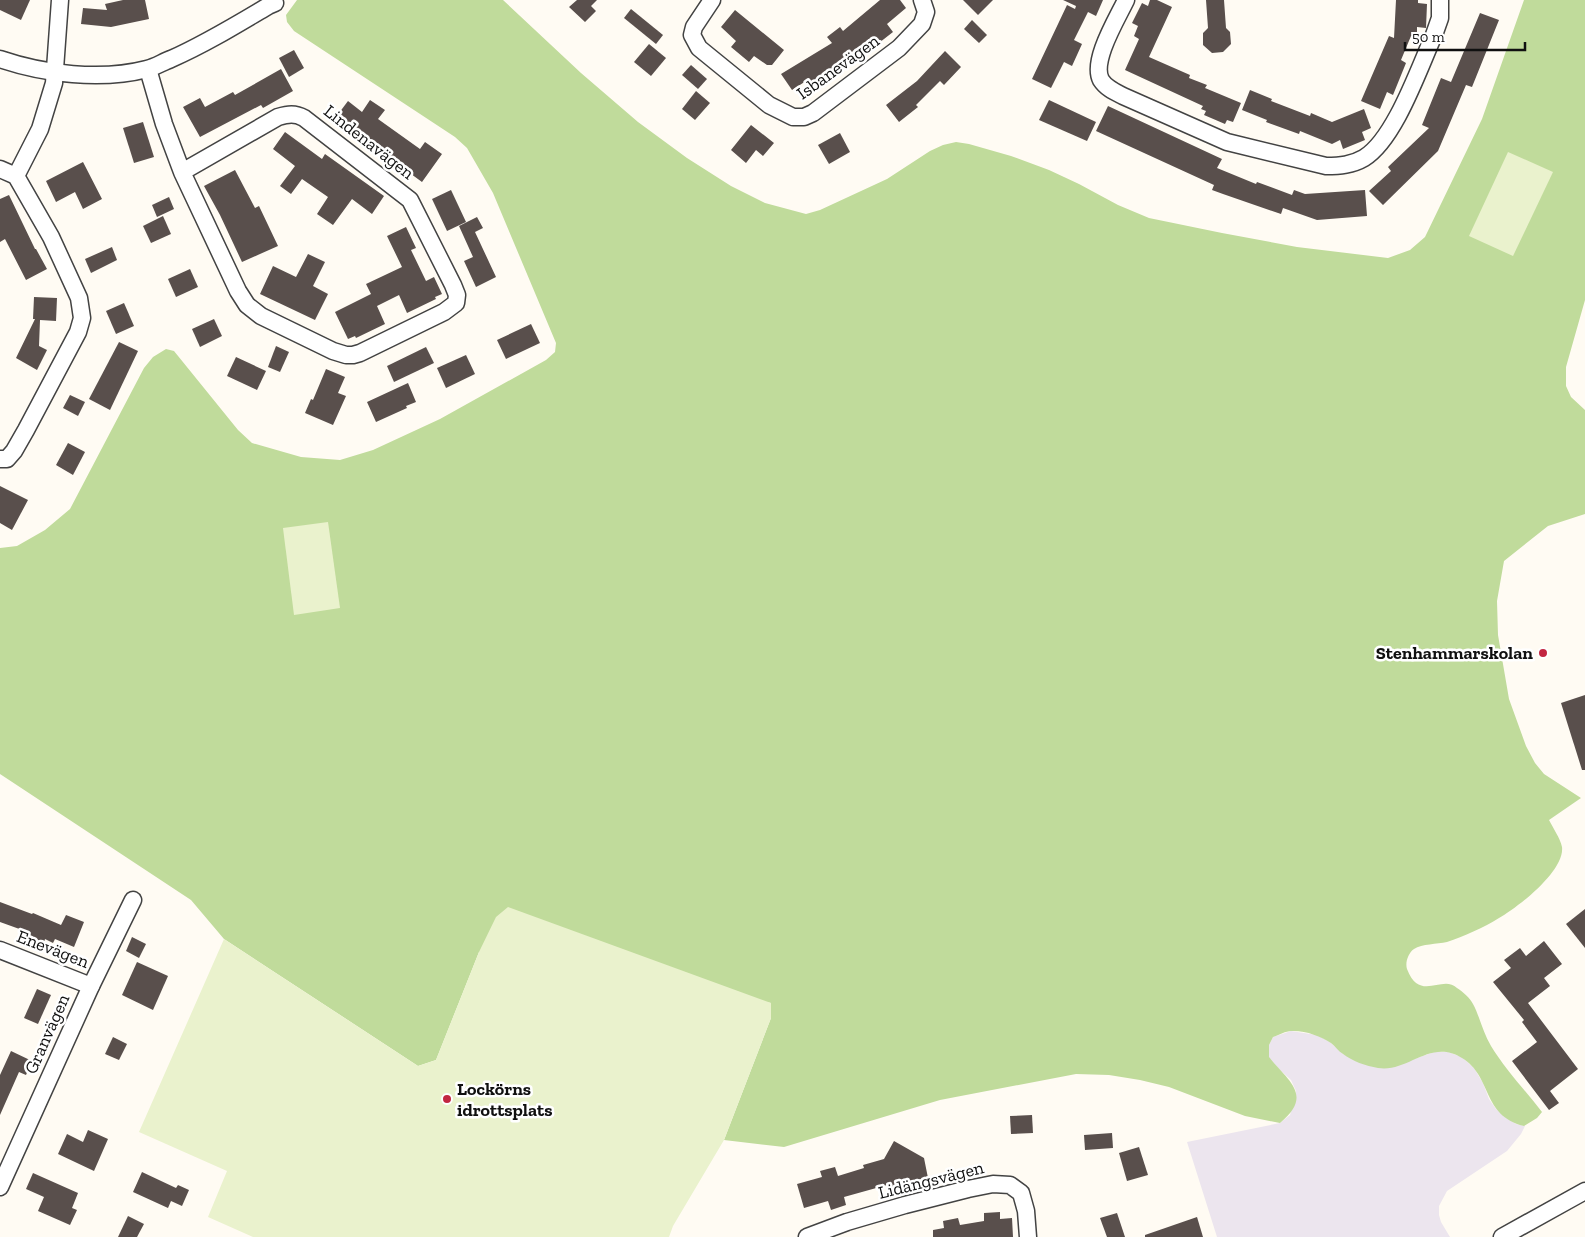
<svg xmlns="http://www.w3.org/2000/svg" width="1585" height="1237" font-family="'Zilla Slab',serif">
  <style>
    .industrial { fill: #ece5ee }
    .forest { fill: #c0db9b }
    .pitch { fill: #eaf2cd }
    .building { fill: #594f4c }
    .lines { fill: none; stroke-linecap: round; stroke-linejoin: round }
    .minor-casing { stroke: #434343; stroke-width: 19 }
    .minor { stroke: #fff; stroke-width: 16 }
    .poi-dot { fill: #c22641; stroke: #fff; stroke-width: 2 }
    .labels { text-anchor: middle; stroke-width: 5; stroke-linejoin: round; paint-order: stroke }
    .street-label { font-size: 18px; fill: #101010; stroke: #fff }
    .poi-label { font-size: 18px; font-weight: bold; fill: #101010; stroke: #fff; text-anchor: end }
  </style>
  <rect width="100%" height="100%" fill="#fffbf3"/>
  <path class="industrial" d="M1291,1031l26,4 13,7 13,12 16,8 21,6 14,-2 40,-14h14l14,5 12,11 9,15 6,16 7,10 20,15 9,2 -4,8 -14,17 -60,40 -8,15v9l2,7 9,15h-233l-30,-95 93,-19 10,-8 6,-24 -5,-11 -12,-11 -10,-11v-13l4,-8z"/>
  <path class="forest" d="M297,0h206l78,73 57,49 49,36 44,28 34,17 41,11 14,-4 67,-31 43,-28 13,-6 13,-3 13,2 42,12 38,14 30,14 39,21 31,13 73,15 75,14 91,11 22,-8 15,-13 57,-118 42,-119h61v300l-19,67v19l5,11 14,13v104l-37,12 -44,35 -7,40 1,34 11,64 17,47 9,17 9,11 37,24 -32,22c4,8 11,18 13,27 3,24 -45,61 -63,71 -16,10 -35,18 -52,24 -10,2 -25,2 -33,7 -6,4 -9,14 -7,20 13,34 35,5 50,19 6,4 13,10 16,16 7,13 10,29 18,42 14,23 34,44 51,66l-5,6 -13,8c-43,-11 -31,-49 -62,-68 -32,-20 -54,15 -84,10 -12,-2 -26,-7 -35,-14 -5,-3 -8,-8 -12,-11 -10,-7 -27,-13 -40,-12 -5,0 -12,4 -18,6l-4,8v12c19,24 45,38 11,66l-35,-7 -76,-29 -29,-7 -31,-5 -33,-1 -136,26 -156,47 -60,-7 47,-122v-15l-292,-51 -43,108 -18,6 -194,-127 -33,-39 -191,-126v-226l17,-2 28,-16 25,-21 74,-141 9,-11 13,-8 8,2 64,79 14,13 49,14 39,3 33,-10 67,-31 106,-59 9,-8 1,-9 -63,-150 -26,-45 -12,-11 -161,-106 -7,-9 -1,-7z"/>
  <g class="pitch">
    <path d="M1508,152l45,20 -40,84 -44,-20z"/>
    <path d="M328,522l12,86 -46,7 -11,-87z"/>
    <path d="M508,907l263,96v15l-47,122 -51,86 -4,11h-416l-45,-20 19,-46 -88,-39 85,-193 194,127 18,-6 43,-108 17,-35z"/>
  </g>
  <g class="building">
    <path d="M0,0h30l-9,20 -21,-10z"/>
    <path d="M123,0h22l4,19 -38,8 -30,-3 2,-16 24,2 -2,-6z"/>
    <path d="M577,0h20l-6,6 5,5 -11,11 -16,-15z"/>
    <path d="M880,0h20l6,8 -19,16 6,8 -18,14 -6,-7 -6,5 -25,18 2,4 -8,5 3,5 -16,10 -3,-5 -7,4 -3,-4 -14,9 -11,-16 51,-31 -5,-6 13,-10 3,4z"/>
    <path d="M963,0h30l-15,15z"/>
    <path d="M1063,0h40l-7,16 -8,-4 -14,28 8,4 -10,22 -8,-4 -13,26 -19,-9 35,-74 8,4 1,-3z"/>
    <path d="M1150,0h7l15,7 -23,50 41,18 -1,3 18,7 -2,3 36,15 -8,19 -6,-2 -2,4 -21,-9 2,-4 -5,-2 2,-3 -78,-36 14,-31 -5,-3 4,-10 -6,-3 10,-20 6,3z"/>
    <path d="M1206,0h18l2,28 4,4 1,12 -8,8 -11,1 -9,-8v-12l5,-5z"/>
    <path d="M1396,0h22v3l9,1 -1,24 -9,-1v9h-6l-10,24 5,3 -13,32 -6,-3 -7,17 -19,-8 28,-65 5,2z"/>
    <path d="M631,9l32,26 -7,9 -32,-26z"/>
    <path d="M735,10l49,40 -12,15h-5l-13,-9 -5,6 -18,-15 5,-6 -15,-14z"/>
    <path d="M1480,13l19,7 -27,67 -6,-2 -28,66 -55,54 -14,-14 22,-20 -3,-4 41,-39 -7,-3 19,-47 10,4z"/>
    <path d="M972,20l15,15 -8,8 -15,-14z"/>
    <path d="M649,44l17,14 -15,18 -17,-14z"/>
    <path d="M294,50l10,18 -15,9 -10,-19z"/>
    <path d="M945,51l16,16 -17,18 -4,-4 -24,24 2,2 -19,15 -13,-17 31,-24z"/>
    <path d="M691,65l16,14 -9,10 -16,-14z"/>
    <path d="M281,69l12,22 -30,17 -2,-3 -61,32 -17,-30 17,-9 5,9 28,-15 2,3z"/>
    <path d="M1250,90l22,9 -1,2 39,15 1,-3 21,9 32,-13 7,19 -9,4 3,8 -22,9 -3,-9 -8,4 -32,-13 -1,3 -33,-12 1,-2 -25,-10z"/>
    <path d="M696,91l14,12 -15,17 -13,-11z"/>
    <path d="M370,100l15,10 -7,9 42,30 5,-7 17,12 -20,28 -41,-30 1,-2 -46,-33 12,-16 14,11z"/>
    <path d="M1049,100l47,22 -9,19 -48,-21z"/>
    <path d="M1108,106l114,53 -5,9 39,16 1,-2 35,13 2,-5 11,4 60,-4 2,26 -50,4 -34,-12 -2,6 -58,-20 -11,-4 2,-5 -118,-54z"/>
    <path d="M143,122l11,35 -20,6 -11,-35z"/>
    <path d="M751,125l23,18 -11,13 -7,-6 -10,13 -15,-13z"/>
    <path d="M285,132l37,27 3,-5 59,42 -12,18 -20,-15 -19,26 -16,-11 11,-17 -26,-18 -11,15 -11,-8 15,-20 -22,-17z"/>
    <path d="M840,133l10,19 -21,12 -11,-19z"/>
    <path d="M83,162l19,37 -19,10 -8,-17 -19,10 -10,-21z"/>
    <path d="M235,170l20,38 4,-2 19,40 -36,16 -22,-47 -16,-29z"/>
    <path d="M451,190l15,32 -19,9 -15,-32z"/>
    <path d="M9,195l26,54h1l11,20 -21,11 -21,-41 -5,3v-43z"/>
    <path d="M169,197l5,12 -17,8 -5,-12z"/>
    <path d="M163,216l8,18 -20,9 -8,-17z"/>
    <path d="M477,217l6,11 -8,4 21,45 -20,10 -12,-26 9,-4 -14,-31z"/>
    <path d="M406,227l10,21 -5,2 15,31 8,-4 8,17 -7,3 1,2 -29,14 -8,-18 -22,11 8,18 -29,14 -1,-2 -7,3 -13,-27 36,-18 -5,-10 36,-17 -15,-31z"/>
    <path d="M112,247l5,13 -26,13 -6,-14z"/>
    <path d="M308,254l17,8 -12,24 15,8 -13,26 -55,-26 13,-28 23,11z"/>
    <path d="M190,269l8,18 -22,10 -8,-18z"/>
    <path d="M34,297l23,1 -1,23 -16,-1 -1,26 8,4 -10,20 -21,-12 19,-39h-2z"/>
    <path d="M124,303l10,23 -18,8 -10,-23z"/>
    <path d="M214,319l8,17 -22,11 -8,-18z"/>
    <path d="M531,324l9,19 -34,16 -9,-19z"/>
    <path d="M119,342l19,9 -28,59 -21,-11z"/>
    <path d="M276,346l13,6 -9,20 -12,-5z"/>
    <path d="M426,347l8,16 -40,19 -7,-16z"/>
    <path d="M466,355l9,19 -29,14 -9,-20z"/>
    <path d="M236,357l30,14 -9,19 -30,-14z"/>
    <path d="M326,369l19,8 -7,16 8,3 -13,29 -28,-12 6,-14 2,1z"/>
    <path d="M408,383l8,19 -10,4 1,2 -31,14 -9,-20z"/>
    <path d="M70,395l15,7 -7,14 -15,-8z"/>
    <path d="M68,443l17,9 -12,23 -17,-10z"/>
    <path d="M0,486l28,14 -16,30 -12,-7z"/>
    <path d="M1585,695v75h-3l-21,-67z"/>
    <path d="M0,902l32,12 1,-1 28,12 5,-10 18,7 -10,25 -19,-8 -2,4 -8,-4 -1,4 -20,-9 1,-3 -25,-9z"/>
    <path d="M1585,909v39l-19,-24z"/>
    <path d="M132,937l14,7 -7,14 -13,-7z"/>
    <path d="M1544,941l18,23 -18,14 6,8 -22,17 50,66 -28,22 9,12 -10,7 -37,-49 25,-19 -15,-20 2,-2 -31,-38 18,-14 -7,-8 16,-12 6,8z"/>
    <path d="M137,962l31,14 -15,34 -31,-15z"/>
    <path d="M37,989l14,6 -13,29 -14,-6z"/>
    <path d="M113,1037l14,7 -8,16 -14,-6z"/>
    <path d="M11,1051l21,10 -6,14 -7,-3 -19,43v-40z"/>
    <path d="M1032,1115l1,18 -22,1 -1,-18z"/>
    <path d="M88,1130l20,9 -14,32 -36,-17 9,-20 16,8z"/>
    <path d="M1112,1133l1,15 -28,2 -1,-15z"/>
    <path d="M894,1141l30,17 4,20 -26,4 1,4 -14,4 -2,-5 -43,12 2,8 -15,5 -3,-9 -24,7 -7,-24 25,-7 -2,-6 15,-4 3,9 26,-8 -1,-3 21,-6z"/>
    <path d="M1139,1147l9,28 -21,6 -8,-28z"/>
    <path d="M142,1172l34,16 2,-3 11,5 -7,16 -11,-5 -3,7 -35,-16z"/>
    <path d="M33,1173l45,20 -6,15 5,2 -7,15 -32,-14 6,-14 -18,-8z"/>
    <path d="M1000,1212v7l12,-1 1,19h-80v-7l11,-2 -1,-7 15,-3 2,7 24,-4v-8z"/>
    <path d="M1117,1213l8,24h-18l-7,-19z"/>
    <path d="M128,1216l16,8 -7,13h-19z"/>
    <path d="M1197,1217l6,20h-58v-2z"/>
  </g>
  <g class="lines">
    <defs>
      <g id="minor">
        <path d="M712,0l-18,27 -2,8 7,13 70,57 24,12h11l9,-4 86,-65 23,-24 4,-12 -4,-12"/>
        <path d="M1126,0c-9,19 -35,61 -25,80 5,8 14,12 22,16l104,46 99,24c14,0 26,-1 38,-8 31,-19 55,-90 70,-123l6,-17v-18"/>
        <path d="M0,59c44,15 101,22 147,10 8,-2 16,-7 24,-10 34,-15 65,-34 97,-53l7,-3"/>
        <path d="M148,69l16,55 18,48 56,119 9,14 14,11 72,35 13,4h7l7,-2 84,-41 12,-9 1,-8 -4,-10 -43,-85 -106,-82c-9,-5 -16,-4 -26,-1l-96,55"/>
        <path d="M0,169l16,7 35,61 28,61 3,20 -4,14 -52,98 -12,21 -7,8h-7"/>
        <path d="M16,176l24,-47 14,-46 6,-83"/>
        <path d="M0,950l91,36"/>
        <path d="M0,1187l91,-201 42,-86"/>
        <path d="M807,1237l40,-15 58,-17 63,-16 25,-5 17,1 11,8 5,18 2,26"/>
        <path d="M1502,1237l83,-46"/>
      </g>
    </defs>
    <use href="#minor" class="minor-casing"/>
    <use href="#minor" class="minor"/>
  </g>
  <g class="poi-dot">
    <circle cx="1543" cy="653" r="5"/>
    <circle cx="447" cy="1099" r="5"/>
  </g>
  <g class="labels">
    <g class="street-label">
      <text transform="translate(838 67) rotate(-36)" y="6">Isbanevägen</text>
      <text transform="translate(369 142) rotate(38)" y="6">Lindenavägen</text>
      <text transform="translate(53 949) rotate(21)" y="6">Enevägen</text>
      <text transform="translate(47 1034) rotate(-66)" y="6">Granvägen</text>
      <text transform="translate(931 1180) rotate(-14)" y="6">Lidängsvägen</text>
    </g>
    <g class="poi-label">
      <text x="1533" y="659">Stenhammarskolan</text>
      <text x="457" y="1095" text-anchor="start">Lockörns<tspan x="457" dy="21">idrottsplats</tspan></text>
    </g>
  </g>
  <path d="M1405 42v8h120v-8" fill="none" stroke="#101010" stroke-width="2.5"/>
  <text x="1412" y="42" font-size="15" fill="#101010" stroke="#ffffff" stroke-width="4" paint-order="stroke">50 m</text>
</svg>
